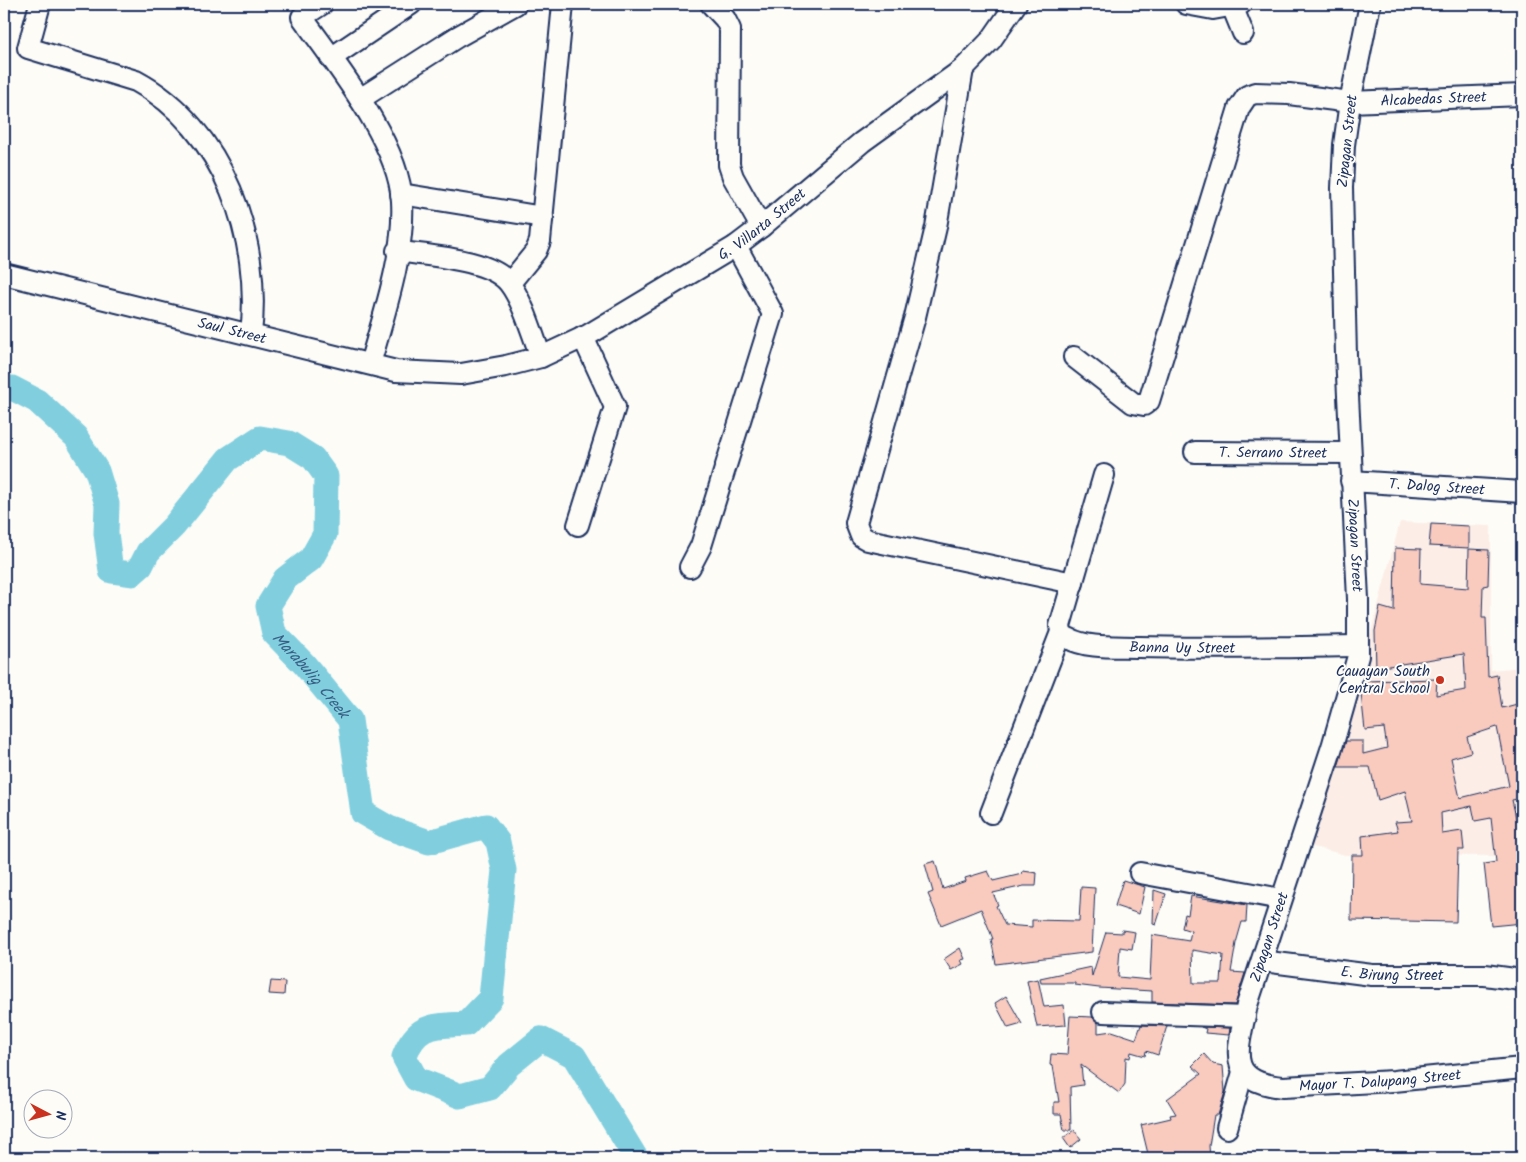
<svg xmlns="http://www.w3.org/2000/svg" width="1526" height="1162" font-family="Kalam,sans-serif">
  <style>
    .built { fill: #fcede6 }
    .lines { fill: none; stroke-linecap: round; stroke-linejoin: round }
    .river { stroke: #80cede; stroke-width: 25 }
    .building { fill: #f9cabe; stroke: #1b2f5e; fill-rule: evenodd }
    .minor-casing { stroke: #1b2f5e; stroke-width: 24 }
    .minor { stroke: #fdfcf7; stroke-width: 20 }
    .poi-dot { fill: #c8321e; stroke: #fdfcf7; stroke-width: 2 }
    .labels { text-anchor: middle; stroke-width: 4; stroke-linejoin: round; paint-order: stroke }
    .street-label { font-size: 15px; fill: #1b2f5e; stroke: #fdfcf7 }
    .poi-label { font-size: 15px; fill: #1b2f5e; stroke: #fdfcf7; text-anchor: end }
    .water-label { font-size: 16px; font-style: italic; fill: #395f84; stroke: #fdfcf7 }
  </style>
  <rect width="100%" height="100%" fill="#fdfcf7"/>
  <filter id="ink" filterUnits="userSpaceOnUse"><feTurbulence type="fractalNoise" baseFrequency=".02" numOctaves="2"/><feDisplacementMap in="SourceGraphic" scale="10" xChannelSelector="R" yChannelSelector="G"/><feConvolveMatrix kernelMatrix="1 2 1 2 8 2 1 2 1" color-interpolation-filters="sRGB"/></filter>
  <g filter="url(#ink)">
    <path class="built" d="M1400,522l91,4v144l31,-3v187l-15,2 -162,-1 -39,-10 50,-156z"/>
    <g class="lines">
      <path class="river" id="s1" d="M4,388h8l25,13 39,36 21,34 10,33 -1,29 5,38 21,3 9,-8 7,-14 26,-26 54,-67 32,-21 29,5 24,15 13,18 -1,58 -14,25 -26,20 -17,27 6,27 30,31 46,56 13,93 26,15 40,14 57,-16 12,16 6,28 -13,128 -25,26c-32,2 -49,-1 -62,33l12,22 44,17 30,-8 19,-23 32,-26 33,17 62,102"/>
    </g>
    <g class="building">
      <path d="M1431,524l38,2v22l-40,-2z"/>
      <path d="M1395,548l26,1 -1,35 48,4 1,-39 20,1 -1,35 -5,1 -1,32h4l2,59 9,-2 5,33 19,-5 1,7v88l-10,2 5,22h5v101l-31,3 -7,-62 12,-2 -5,-44 -16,3 -3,-15 -31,7 1,21 20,-3 2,19h-6l-2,72 -105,-2 1,-65h11l-1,-19 36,-5 -3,-9 17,-1 -7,-30 -27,9 -8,-33h-32l8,-26h17v13l24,-6 -3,-20 -19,2 -4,-37 3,-12 73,-2 -1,16 30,-5 -2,-36 -88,14 -1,-37 5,-24 14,4zM1497,727l12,59 -49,12 -9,-40 20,-6 -4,-15z"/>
      <path d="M935,861l8,28 23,-8 -1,-3 23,-7 5,10 29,-7 1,-3 14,2 -1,13h-12l-31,7 5,12 -2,1 9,19 27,2v-7l47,1 2,-34 14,1 -3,64 -96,12 -5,-25h2l-12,-30 -40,16 -13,-31 5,-2 -8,-28z"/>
      <path d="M1123,880l22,7 -6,27 -24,-8z"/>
      <path d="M1154,890l12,4 -10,31 -3,-1z"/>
      <path d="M1191,896l56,9 -1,17h-4l-6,21 -5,29 14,1 -10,32 -83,-3v-11l-53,-3 -24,-3v-2h-34l-1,-5 51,-11 1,9 14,-44 16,1v-3l13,2 -3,17 -12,-2 -2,30 32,3 2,-45 37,6 2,-10 -9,-3 3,-14 3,1zM1192,950l31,5 -2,28h-28z"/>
      <path d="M960,948l5,11 -4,1 2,4 -12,6 -7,-11z"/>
      <path d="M1038,979l6,28 20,-2 2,20 -29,2 -10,-46z"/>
      <path d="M271,981l14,1 -1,13 -15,-1z"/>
      <path d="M1006,996l16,28 -14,4 -13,-25z"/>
      <path d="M1070,1016l22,1 6,6v10l14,-2 24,8 5,-14 26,1 -9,29 -12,-4 -1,5 -14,-4 -1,6 -4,-1 -1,27 -6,9 -38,-28 2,20 -13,2 1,43h-7l-3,-16h-7v-12h5l-6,-36 -3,-1 1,-11 16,1z"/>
      <path d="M1201,1027l29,1 -1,7 -24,-2 1,-4z"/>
      <path d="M1204,1054l9,10 10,2 2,26 -7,23h-4l-5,31 1,12h-61l-8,-33 30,-7 -1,-3 6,-1 -9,-15 34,-25 -9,-8z"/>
      <path d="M1074,1130l7,9 -11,9 -7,-10z"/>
    </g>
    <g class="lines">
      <defs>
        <g id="minor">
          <path d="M40,4l-12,44 108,33c88,47 126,159 115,253"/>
          <path d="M322,4l-20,13c34,48 97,125 100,184 3,52 -18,113 -32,163"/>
          <path d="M711,4l14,15 5,10 -1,136 4,12 28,50"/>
          <path d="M1186,4l27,5 28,-5"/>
          <path id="s2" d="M1370,4l-20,98 -6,43 -2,43 4,167 12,244v57l-26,91 -85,258c-9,45 -23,77 36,82l111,-6 128,-13"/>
          <path d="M1232,6l11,27"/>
          <path d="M331,58l80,-54"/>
          <path d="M963,69l-27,158 -21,90 -59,206 5,13 7,4 205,43"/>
          <path d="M360,99l97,-62 59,-33"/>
          <path d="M401,194l142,23"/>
          <path d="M397,251c30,5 92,7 112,32 14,18 24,53 32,74"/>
          <path id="s3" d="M4,274l392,97 65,3 45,-8 35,-9 47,-22 148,-89 25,-19 101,-85 101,-73 28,-29 25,-36"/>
          <path d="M510,283l26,-32 4,-10 23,-237"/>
          <path id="s4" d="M1074,357l59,46 11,2 5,-4 90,-293 8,-12 8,-3 34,1 61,8 172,-7"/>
          <path id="s5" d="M1195,452l155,1"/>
          <path id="s6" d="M1104,475l-44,151c1,6 2,9 8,12 19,11 50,8 71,9 73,2 146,0 219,-1"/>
          <path id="s7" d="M1351,481l171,11"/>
          <path d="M578,525l37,-118 -32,-70"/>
          <path d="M690,567l11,-21 72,-232 -37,-68"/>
          <path d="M991,813l70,-181"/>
          <path d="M1140,873l141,26"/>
          <path id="s8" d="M1262,961l110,14h113l37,5"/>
          <path d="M1103,1012l142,5"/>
          <path d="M1227,1128l16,-56"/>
        </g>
      </defs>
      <use href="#minor" class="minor-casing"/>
      <use href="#minor" class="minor"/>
    </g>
  </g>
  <circle class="poi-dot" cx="1440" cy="680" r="5"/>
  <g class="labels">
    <g class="street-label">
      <text dy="5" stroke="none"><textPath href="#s4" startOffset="601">Alcabedas Street</textPath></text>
      <text transform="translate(1347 141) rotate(-84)" y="5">Zipagan Street</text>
      <text dy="5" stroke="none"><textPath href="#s3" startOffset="809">G. Villarta Street</textPath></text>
      <text dy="5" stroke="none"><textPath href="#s3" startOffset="235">Saul Street</textPath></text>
      <text dy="5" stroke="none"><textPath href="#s5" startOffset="78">T. Serrano Street</textPath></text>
      <text dy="5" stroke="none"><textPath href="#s7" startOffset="86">T. Dalog Street</textPath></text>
      <text dy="5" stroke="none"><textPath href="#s2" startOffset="544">Zipagan Street</textPath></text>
      <text dy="5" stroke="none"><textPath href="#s6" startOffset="288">Banna Uy Street</textPath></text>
      <text transform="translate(1269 937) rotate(-72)" y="5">Zipagan Street</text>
      <text dy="5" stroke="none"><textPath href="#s8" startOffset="131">E. Birung Street</textPath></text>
      <text dy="5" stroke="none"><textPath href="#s2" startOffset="1230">Mayor T. Dalupang Street</textPath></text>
    </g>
    <g class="poi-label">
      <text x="1430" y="676">Cauayan South<tspan x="1430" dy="17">Central School</tspan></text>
    </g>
    <g class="water-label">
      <text dy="6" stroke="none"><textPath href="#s1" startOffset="756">Marabulig Creek</textPath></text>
    </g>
  </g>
  <rect width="1526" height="1162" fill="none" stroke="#fdfcf7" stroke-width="20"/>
  <rect x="10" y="10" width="1506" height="1142" fill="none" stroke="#1b2f5e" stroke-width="2" filter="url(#ink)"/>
  <g transform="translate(48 1114) rotate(96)"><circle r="24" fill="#fdfcf7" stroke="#a3aaba"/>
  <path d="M0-4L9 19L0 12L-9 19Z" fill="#c8321e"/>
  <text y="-8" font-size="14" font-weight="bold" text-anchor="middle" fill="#1b2f5e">N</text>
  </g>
</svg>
